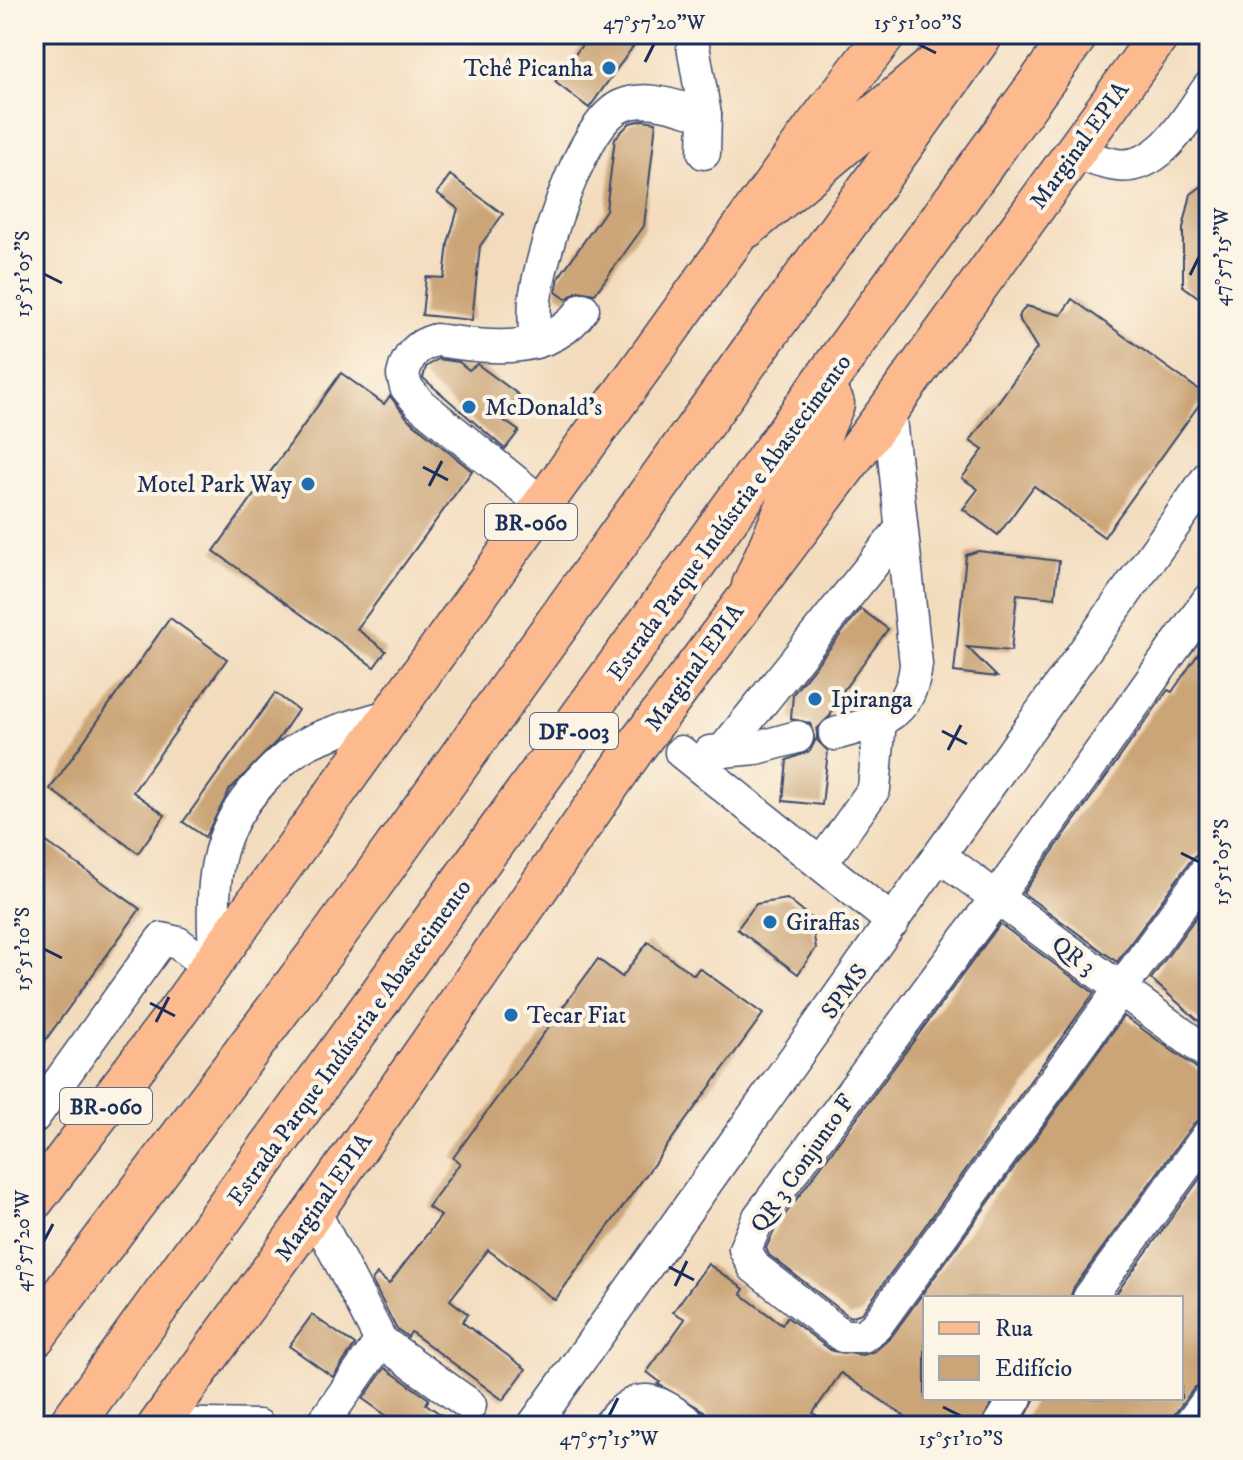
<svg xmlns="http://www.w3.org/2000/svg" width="1243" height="1460" font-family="'IM FELL DW Pica',serif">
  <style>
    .building { fill: #cba477 }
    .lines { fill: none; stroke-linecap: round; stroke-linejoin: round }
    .minor-casing { stroke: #3b496c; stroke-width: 35 }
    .major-casing { stroke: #3b496c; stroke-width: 43 }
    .highway-casing { stroke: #3b496c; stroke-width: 47 }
    .minor { stroke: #fff; stroke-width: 32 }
    .major { stroke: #fcba8e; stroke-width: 40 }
    .highway { stroke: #fcba8e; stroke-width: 44 }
    .ticks { fill: none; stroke: #1b2f5e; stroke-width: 3 }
    .poi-dot { fill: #1f6fb2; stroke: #fcf5e5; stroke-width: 3 }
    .labels { text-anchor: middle; stroke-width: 8; stroke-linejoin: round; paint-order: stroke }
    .shield { fill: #fcf5e5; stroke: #5e6a86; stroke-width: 2 }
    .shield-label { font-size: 22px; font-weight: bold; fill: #1b2f5e }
    .poi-label { font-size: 24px; fill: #1b2f5e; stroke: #fcf5e5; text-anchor: start }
    .street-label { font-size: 24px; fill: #1b2f5e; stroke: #fcf5e5 }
    .neatline { fill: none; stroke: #1b2f5e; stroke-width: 3 }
    .ticks-label { font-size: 20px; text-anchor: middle; fill: #1b2f5e }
  </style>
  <rect width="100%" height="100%" fill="#fcf5e5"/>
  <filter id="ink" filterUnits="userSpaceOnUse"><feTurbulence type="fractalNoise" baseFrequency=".0125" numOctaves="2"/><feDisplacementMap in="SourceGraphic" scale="16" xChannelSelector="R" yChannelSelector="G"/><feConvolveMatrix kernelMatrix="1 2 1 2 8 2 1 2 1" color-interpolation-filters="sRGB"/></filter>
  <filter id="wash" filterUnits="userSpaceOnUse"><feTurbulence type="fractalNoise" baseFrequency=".006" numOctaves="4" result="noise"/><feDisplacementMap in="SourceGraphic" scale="32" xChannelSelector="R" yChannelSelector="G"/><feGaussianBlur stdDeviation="1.8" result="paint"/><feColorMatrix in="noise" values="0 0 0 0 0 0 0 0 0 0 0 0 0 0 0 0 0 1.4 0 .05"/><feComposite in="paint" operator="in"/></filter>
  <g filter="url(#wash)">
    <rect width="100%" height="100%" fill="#f3dcbd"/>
    <g id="blocks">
      <g class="building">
        <path d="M590,34h52l-53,74 -34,-26z"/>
        <path d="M643,120l13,2 -12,104 -49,68 -17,-3 -12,8 -10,-7 3,-15 47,-67 9,-72 15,-15z"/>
        <path d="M450,175l53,39 -23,32 -8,74 -50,-5 4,-38 18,1 4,-35 10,-34 -21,-16z"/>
        <path d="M1209,181v124l-26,-19v-58l8,-34z"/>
        <path d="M1072,299l134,96 -102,142 -70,-51 -36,49 -35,-26 15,-20 -16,-11 21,-28 -13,-9 67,-93 -19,-31 8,-11 35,9z"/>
        <path d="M438,359l21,3 10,8 8,-6 42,31 -17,24 17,12 -14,18 -82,-71 3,-11z"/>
        <path d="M341,373l43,31 6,-8 18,23 64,52 -115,158 29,22 -12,16 -160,-116z"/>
        <path d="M978,551l81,10 -4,37 -38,-4 -6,57 -44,-4 30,30 -43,-5 12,-117z"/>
        <path d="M861,609l27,20 -56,77 -1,9 -14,14v11l11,11 -6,54 -39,-4 4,-41 23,-9 5,-10 -5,-18 -19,-4 2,-25z"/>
        <path d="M170,618l57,41 -94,133 32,23 -27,38 -88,-64z"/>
        <path d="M1209,638v210l-15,8 -77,106 -94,-69 145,-203 4,2z"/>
        <path d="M275,693l23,17 -21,31 -47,48 -25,48 -22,-15z"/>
        <path d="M34,833l106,76 -106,147z"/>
        <path d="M787,899l24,19 5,30 -18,26 -61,-45 19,-25z"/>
        <path d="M1209,899v131l-58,-51z"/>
        <path d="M1000,924l94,69 -232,320 -12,4 -81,-62 -3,-7 10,-21z"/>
        <path d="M648,942l46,33 5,-7 64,46 -208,286 -67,-50 -38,50 18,14 -6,8 64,47 -23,31 -92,-68 -3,5 -12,-9 -24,-47 5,-7 12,10 52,-68 -13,-9 32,-44 -7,-5 145,-199 24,18z"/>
        <path d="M1124,1016l85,61v38l-15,8 -120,164 -4,11h-145v100h69l-14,28h-61l-78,-53 -28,40 19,13h-120l-8,-15 -46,-27 2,-2 -13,-10 38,-53 -12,-7 35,-48 36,25 -3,5 41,31 5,-8 45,34 31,4 12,-4 16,-14z"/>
        <path d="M1209,1166v214l-15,8 -20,27 -4,11h-149l14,-28h146v-100h-68z"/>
        <path d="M312,1315l43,30 -22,32 -44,-31z"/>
        <path d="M385,1368l44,31 -3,5 31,22h-56l-38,-27z"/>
      </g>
    </g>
  </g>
  <g filter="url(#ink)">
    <use href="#blocks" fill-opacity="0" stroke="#3b496c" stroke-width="2"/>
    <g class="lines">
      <defs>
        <g id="minor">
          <path d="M691,34l14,81 -1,38"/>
          <path d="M1074,153c14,4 28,10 43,12 44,6 70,-48 92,-78"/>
          <path d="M535,342c0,-16 -2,-34 1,-49 7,-43 45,-169 85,-187 27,-12 57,2 84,9"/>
          <path d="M544,505l-124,-101 -14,-17 -3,-12c4,-19 13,-30 33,-35 51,7 113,18 147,-31"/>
          <path d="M1209,599l-212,298 -238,320 -14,32 9,18 89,69h20l13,-10 333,-459"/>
          <path d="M835,734c44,-13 76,-16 81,-70l-27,-255"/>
          <path d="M681,752l212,170"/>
          <path d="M710,752l47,-4 40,-11"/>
          <path d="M722,752l179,-223"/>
          <path d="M940,856l269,198"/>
          <path d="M821,864l53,-75 6,-69"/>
          <path d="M215,958c-3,-71 -5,-123 47,-177 12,-13 26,-27 42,-36 26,-14 59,-21 87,-30"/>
          <path d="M34,1117l128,-178 16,4 31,24"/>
          <path d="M314,1211l67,130 89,64"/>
          <path d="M1089,1298l120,-164"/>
          <path d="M159,1424l100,2"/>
          <path d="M321,1426l60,-85"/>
          <path d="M533,1426l676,-950"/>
          <path d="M608,1426c32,-41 50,-25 85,0"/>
          <path d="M999,1426l17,-28"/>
          <path d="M1189,1426l20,-27"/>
        </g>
        <g id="major">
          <path d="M34,1200l144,-189 636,-883 72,-94"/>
          <path d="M158,1426l156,-215 321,-463 254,-339 271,-375"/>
        </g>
        <g id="highway">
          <path d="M746,226l196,-165"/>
          <path d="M754,586l78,-182"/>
          <path d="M34,1335l302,-403 645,-898"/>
          <path d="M70,1426l1006,-1392"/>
        </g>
      </defs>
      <use href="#minor" class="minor-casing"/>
      <use href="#major" class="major-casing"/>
      <use href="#highway" class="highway-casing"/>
      <use href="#minor" class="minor"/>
      <use href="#major" class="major"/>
      <use href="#highway" class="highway"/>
    </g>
  </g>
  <path class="ticks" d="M918,44l18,9M645,62l9,-18M44,274l18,9M1190,275l9,-18M423,467l25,13M429,486l13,-25M942,731l25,13M948,750l13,-25M1181,853l18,9M44,949l18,9M150,1003l25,13M156,1022l13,-25M44,1241l9,-17M669,1267l25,13M675,1286l12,-25M943,1407l18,9M609,1416l9,-18"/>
  <g class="poi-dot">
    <circle cx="609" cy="68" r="8"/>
    <circle cx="469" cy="407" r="8"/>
    <circle cx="308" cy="484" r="8"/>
    <circle cx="815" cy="699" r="8"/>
    <circle cx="770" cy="922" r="8"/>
    <circle cx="511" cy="1015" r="8"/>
  </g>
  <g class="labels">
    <g class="shield">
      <rect x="485" y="504" width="92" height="36" rx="6"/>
      <rect x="530" y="713" width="88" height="36" rx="6"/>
      <rect x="60" y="1088" width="92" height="36" rx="6"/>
    </g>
    <g class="shield-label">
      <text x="531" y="530">BR-060</text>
      <text x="574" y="739">DF-003</text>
      <text x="106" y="1114">BR-060</text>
    </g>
    <g class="poi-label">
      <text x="593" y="76" text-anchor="end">Tchê Picanha</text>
      <text x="485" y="415">McDonald's</text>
      <text x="292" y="492" text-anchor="end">Motel Park Way</text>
      <text x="831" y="707">Ipiranga</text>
      <text x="786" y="930">Giraffas</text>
      <text x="527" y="1023">Tecar Fiat</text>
    </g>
    <g class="street-label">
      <text transform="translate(1079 145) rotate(-54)" y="8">Marginal EPIA</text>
      <text transform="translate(729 517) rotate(-54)" y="8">Estrada Parque Indústria e Abastecimento</text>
      <text transform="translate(694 667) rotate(-54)" y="8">Marginal EPIA</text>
      <text transform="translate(1074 955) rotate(37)" y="8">QR 3</text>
      <text transform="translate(844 991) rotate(-54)" y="8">SPMS</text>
      <text transform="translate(349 1042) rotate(-54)" y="8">Estrada Parque Indústria e Abastecimento</text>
      <text transform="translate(802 1163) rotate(-55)" y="8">QR 3 Conjunto F</text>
      <text transform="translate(323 1197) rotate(-55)" y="8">Marginal EPIA</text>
    </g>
  </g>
  <rect width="1243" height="1460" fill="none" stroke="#fcf5e5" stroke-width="88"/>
  <rect x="923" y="1296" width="260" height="104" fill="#fcf5e5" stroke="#a2a6af" stroke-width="2"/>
  <rect x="939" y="1322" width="40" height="12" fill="#fcba8e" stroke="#a2a6af" stroke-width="2"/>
  <text x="995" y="1336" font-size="24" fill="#1b2f5e">Rua</text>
  <rect x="939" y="1356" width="40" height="24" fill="#cba477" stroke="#a2a6af" stroke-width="2"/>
  <text x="995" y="1376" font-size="24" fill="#1b2f5e">Edifício</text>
  <rect x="44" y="44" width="1155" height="1372" class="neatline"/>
  <g class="ticks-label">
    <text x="654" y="29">47°57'20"W</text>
    <text x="918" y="29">15°51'00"S</text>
    <text transform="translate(1221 257) rotate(-90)" y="7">47°57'15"W</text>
    <text transform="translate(22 274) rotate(-90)" y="7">15°51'05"S</text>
    <text transform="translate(1221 862) rotate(-90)" y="7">15°51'05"S</text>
    <text transform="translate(22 949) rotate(-90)" y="7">15°51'10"S</text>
    <text transform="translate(22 1241) rotate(-90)" y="7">47°57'20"W</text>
    <text x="609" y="1445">47°57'15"W</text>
    <text x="961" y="1445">15°51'10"S</text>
  </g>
</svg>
